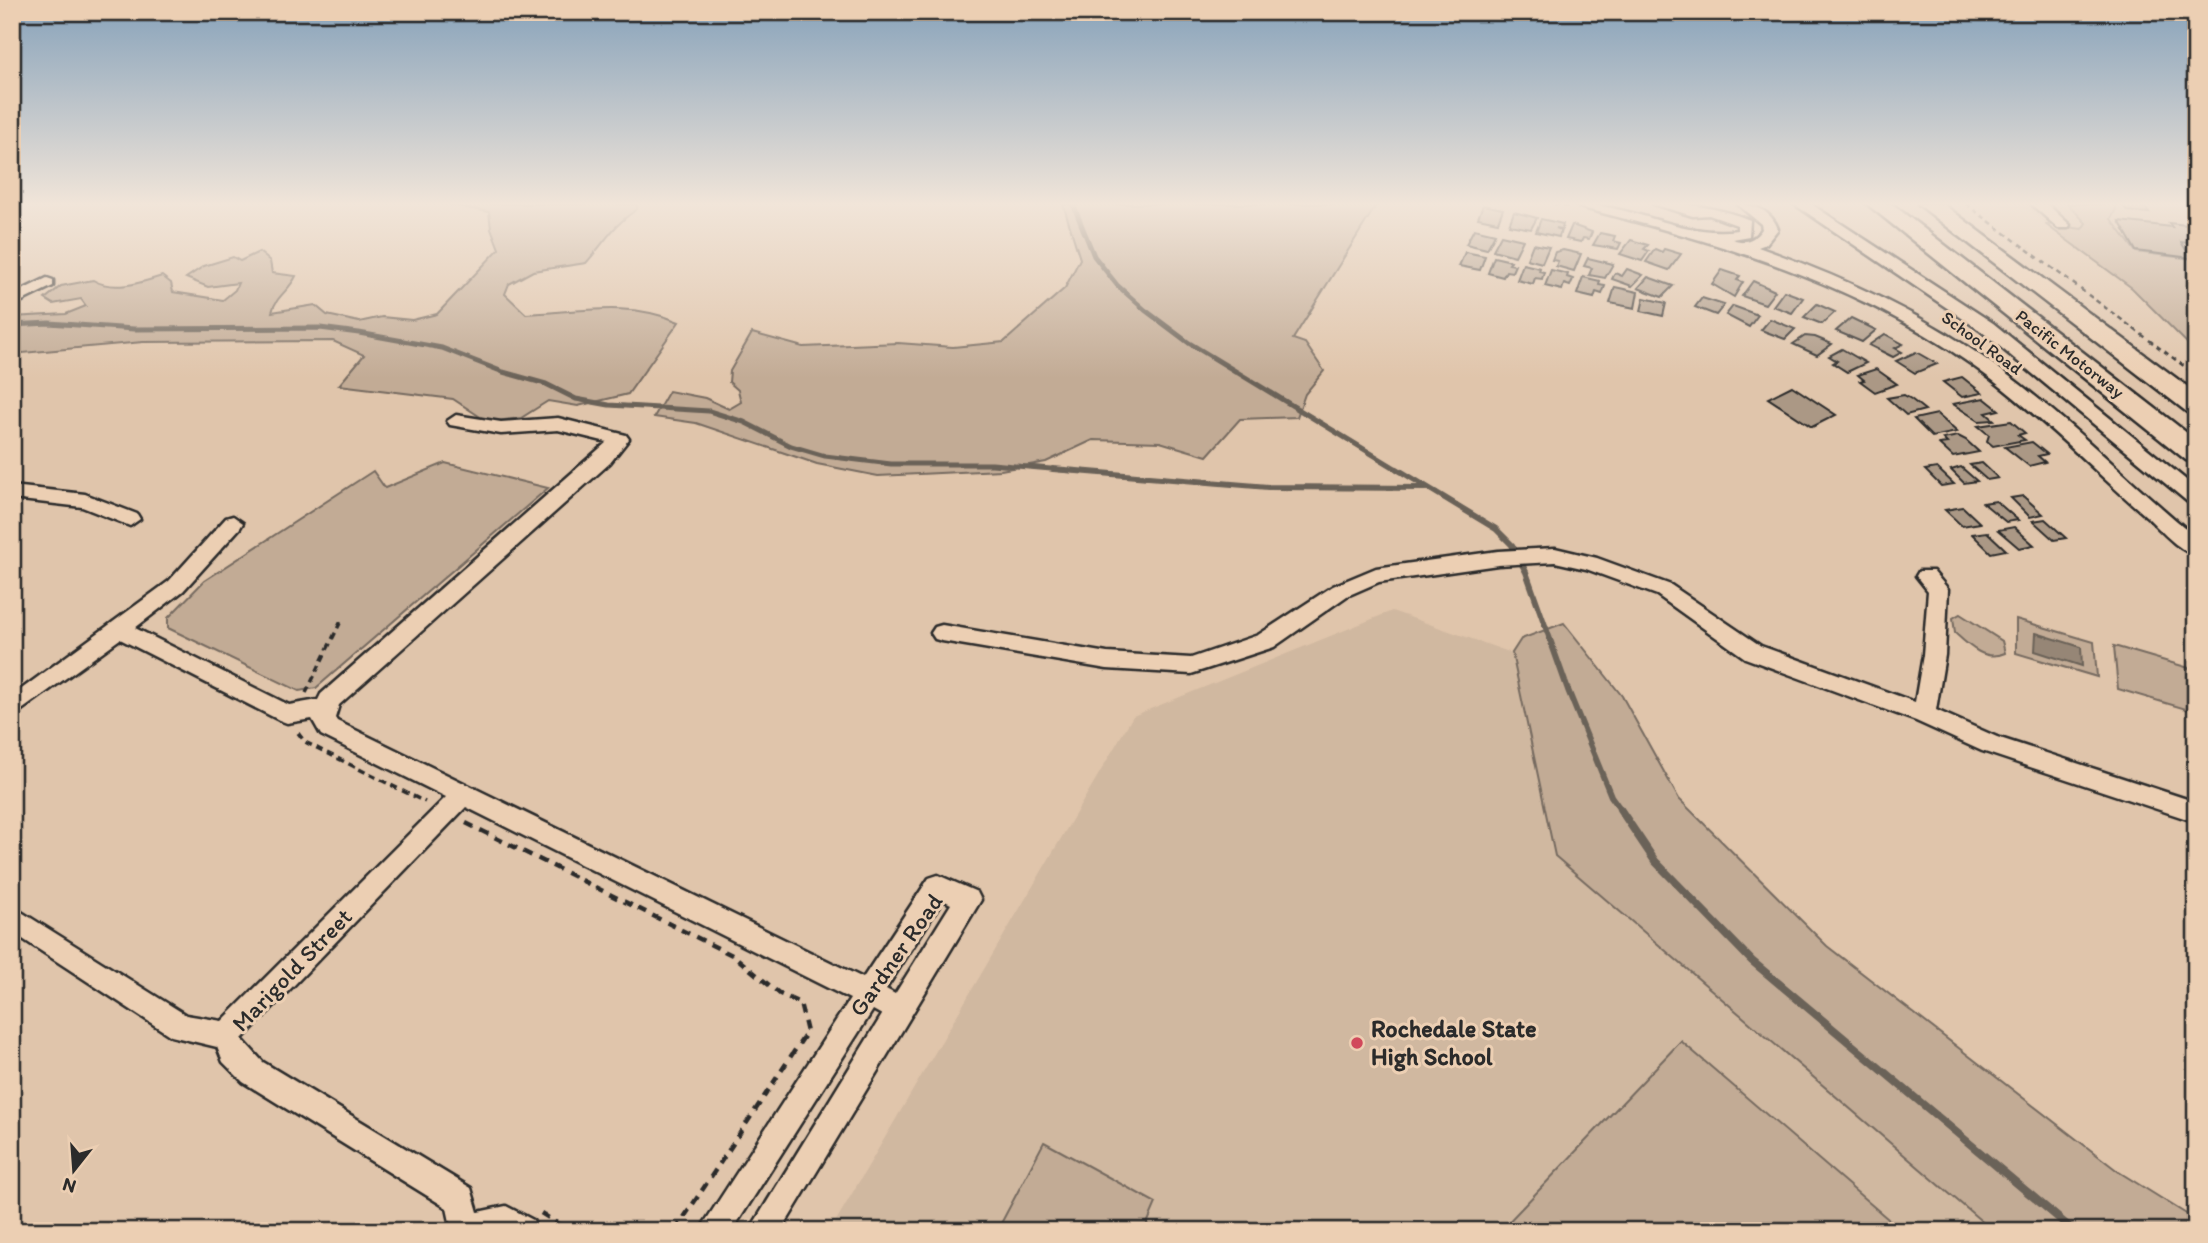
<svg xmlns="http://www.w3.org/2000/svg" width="2208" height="1243" font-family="Itim,sans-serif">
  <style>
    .built { fill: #d0b8a0 }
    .green { fill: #c2ab95; stroke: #766b60; stroke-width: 2 }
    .water { fill: #968676; stroke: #6b6258; stroke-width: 2 }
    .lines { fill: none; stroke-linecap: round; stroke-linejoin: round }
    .stream-far2 { stroke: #6b6258; stroke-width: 5 }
    .stream-far1 { stroke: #6b6258; stroke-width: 6 }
    .stream { stroke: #6b6258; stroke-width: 8 }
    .building { fill: #ab9885; stroke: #2b2b2b; stroke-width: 2 }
    .minor-casing { stroke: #2b2b2b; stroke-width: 5 }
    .highway-casing { stroke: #2b2b2b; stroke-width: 5 }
    .path-far2 { stroke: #2b2b2b; stroke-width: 2.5; stroke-dasharray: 5 4.5; stroke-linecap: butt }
    .path-far1 { stroke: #2b2b2b; stroke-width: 3.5; stroke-dasharray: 7 5; stroke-linecap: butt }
    .path { stroke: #2b2b2b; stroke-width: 4.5; stroke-dasharray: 9 7; stroke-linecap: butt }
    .minor { fill: #eccfb3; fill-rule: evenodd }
    .highway { fill: #eccfb3; fill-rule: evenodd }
    .poi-dot { fill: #d1495b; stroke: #eccfb3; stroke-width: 2.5 }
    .labels { text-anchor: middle; stroke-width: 6; stroke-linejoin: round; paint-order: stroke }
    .far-street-label { font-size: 18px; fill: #2b2b2b; stroke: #eccfb3 }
    .near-street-label { font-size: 24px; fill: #2b2b2b; stroke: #eccfb3 }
    .near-poi-label { font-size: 24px; font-weight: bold; fill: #2b2b2b; stroke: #eccfb3; text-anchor: start }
  </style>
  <rect width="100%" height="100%" fill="#e0c5ab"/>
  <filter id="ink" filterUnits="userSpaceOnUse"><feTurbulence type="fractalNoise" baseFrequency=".0143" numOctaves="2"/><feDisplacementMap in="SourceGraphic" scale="14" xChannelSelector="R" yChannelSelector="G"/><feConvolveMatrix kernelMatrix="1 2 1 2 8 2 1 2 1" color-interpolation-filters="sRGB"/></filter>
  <g filter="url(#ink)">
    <g class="built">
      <path d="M1999,204h197v148l-64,-64 -105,-79z"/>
      <path d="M1392,611l120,42 43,203 438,375h-1163l303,-515z"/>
    </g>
    <g class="green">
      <path d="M445,204h193l-1,5c-26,18 -31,32 -51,54l-53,8 -24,13 -4,10 21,20c52,-2 103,-14 153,8l-51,72 -50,12 -30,-5 -27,17 -33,4 -35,-23 -114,-14 25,-30 -31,-14 -190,1 -131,12v-37l54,-3 20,-8 -5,-7 -28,5 -8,-5 16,-13 32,-6c20,12 47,3 69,-4l9,7 2,9 50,8 12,-10 3,-7 -30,4 -22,-9 18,-12 29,-9 7,4 19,-9 11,9 2,12 24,3c-7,15 -20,20 -24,36l43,-7 12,10 32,7 23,-5 30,3 25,-6 62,-65 -8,-21 -2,-16z"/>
      <path d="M1063,204h314l-84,135 12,4 19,28 -19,23 -8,23 -57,2 -33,37 -47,-14 -67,-2 -47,22 -45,8 -123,6 -61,-12 -121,-41 -42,-6 15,-26 36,7 24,11 12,-7 -3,-12 -9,-8 1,-11 22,-38 51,14 95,-4 55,4 51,-5 61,-54 15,-29z"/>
      <path d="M2068,204h47l1,5 -5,10 25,33 57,7 -3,-15 6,1v107l-64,-64 -87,-64 37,5 4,-6z"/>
      <path d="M445,463l103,25 -232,200 -17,3 -131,-63v-10l36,-37 169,-110 12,17z"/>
      <path d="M1960,614l42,27 3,12c-20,9 -36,-7 -50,-20l-2,-15z"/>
      <path d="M2016,619l78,23 3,35 -81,-24z"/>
      <path d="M1564,623l58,73 57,103 148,147 292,226 77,48v11h-203l-438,-375 -43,-203 9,-14z"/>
      <path d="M2114,646l82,24v42l-78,-23z"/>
      <path d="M1681,1041l221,190h-402z"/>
      <path d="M1044,1142l112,61 -12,28h-147z"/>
    </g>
    <path class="water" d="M2036,633l45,14 1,19 -47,-15z"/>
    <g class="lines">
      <g class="stream-far2">
        <path d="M1073,204l21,52 23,29 28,25 44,33 211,128"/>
        <path d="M12,325l37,-2 85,6 186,-1 39,5 83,15 61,24 43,12 30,15 33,6 100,6 35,11 47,24 34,10 66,8h101l82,7"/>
      </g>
      <g class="stream-far1">
        <path d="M1053,469l215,18 158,1"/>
        <path d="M1397,469l99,60 16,16 14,27 42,118 43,106 10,14"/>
      </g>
      <path class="stream" d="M1620,809l35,52 97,100 322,270"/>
    </g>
    <g class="building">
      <path d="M2122,204h20l7,9 -22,-2z"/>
      <path d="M1483,205l20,4 -5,13 -20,-4z"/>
      <path d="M1514,212l23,6 -6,11 -22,-4z"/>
      <path d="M1541,219l22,5 -1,5 -6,-1 5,2 -2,7 -23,-5z"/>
      <path d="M2119,221l53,6 -3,-4 27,3v18l-15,-2 10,16 -55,-7z"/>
      <path d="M1572,225l20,7 -3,7 -6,-1 -2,4 -15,-3z"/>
      <path d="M1474,229l21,5 -8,15 -21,-5z"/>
      <path d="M1600,233l15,3 -2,5 8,2 -3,6 -25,-4z"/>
      <path d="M1501,235l22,5 -8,16 -22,-6z"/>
      <path d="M1631,240l17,5 -4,4 5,2 -7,10 -22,-7z"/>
      <path d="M1533,244l16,3 -7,16 -15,-4z"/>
      <path d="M1655,249l7,3 2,-3 17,5 -12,16 -23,-8z"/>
      <path d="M1563,250l18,4 -7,17 -18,-5 2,-5 -6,-1 3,-8z"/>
      <path d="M1465,252l20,4 -5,14 -21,-4z"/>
      <path d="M1494,257l17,4 -2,3 6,1 -3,7 -6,-1 -3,6 -15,-4z"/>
      <path d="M1588,258l25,6 -8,14 -16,-3 3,-7 -8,-2z"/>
      <path d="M1523,264l17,4 -1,3 5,1 -2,7 -7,-1 -2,6 -16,-4z"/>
      <path d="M1627,269l16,6 -11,11 -20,-7 3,-6 7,3z"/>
      <path d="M1551,270l17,4 -1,3 6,2 -3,7 -6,-2 -2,6 -17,-4z"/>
      <path d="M1722,270l18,6 -3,4 6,2 -9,15 -22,-13z"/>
      <path d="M1583,277l17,4 -1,4 6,1 -3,8 -6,-2 -2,6 -17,-4z"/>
      <path d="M1648,277l25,9 -11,11 -24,-9z"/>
      <path d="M1753,281l22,10 -10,13 -23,-8z"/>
      <path d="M1615,287l23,5 -3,16 -25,-5z"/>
      <path d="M1784,291l19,7 -11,15 -19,-7z"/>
      <path d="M1644,298l22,5 -3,13 -22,-5z"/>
      <path d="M1702,298l22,7 -8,10 -21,-8z"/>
      <path d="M1817,304l18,8 -13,12 -18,-7z"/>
      <path d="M1733,306l25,9 -9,12 -23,-12z"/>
      <path d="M1851,318l25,12 -14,12 -26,-11z"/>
      <path d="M1770,319l25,10 -10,10 -24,-9z"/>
      <path d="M1885,334l18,10 -8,4 7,4 -9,5 -24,-12z"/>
      <path d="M1805,336l10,1 17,7 -15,11 -24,-11z"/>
      <path d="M1842,349l24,14 -19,9 -14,-9 4,-2 -8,-5z"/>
      <path d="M1916,352l21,12 -22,9 -19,-12z"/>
      <path d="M1876,369l21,15 -22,8 -15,-11 4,-1 -6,-5z"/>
      <path d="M1962,377l20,16 -20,4 -19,-15z"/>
      <path d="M1792,386l44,29 -24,12 -44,-29z"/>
      <path d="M1904,395l7,4 14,11 -19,5 -19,-17z"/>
      <path d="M1984,398l15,12 -13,3 8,7 -15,1 -26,-17z"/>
      <path d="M1937,414l20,18 -25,5 -18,-18z"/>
      <path d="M2011,421l14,12 -7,2 7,5 -32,6 -6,-5 2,-6 -11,-9z"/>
      <path d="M1958,436l8,4 13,12 -26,5 -14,-13 8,-1 -4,-4z"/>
      <path d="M2032,442l15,12 -9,2 7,6 -16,4 -24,-19z"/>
      <path d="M1982,463l16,15 -11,2 -17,-15z"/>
      <path d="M1961,467l16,14 -13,2 -13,-13z"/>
      <path d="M1937,468l17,16 -13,2 -16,-16z"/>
      <path d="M2023,496l20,18 -13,3 -19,-19z"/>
      <path d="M1996,501l22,19 -12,2 -23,-19z"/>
      <path d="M1963,507l17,16 -18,3 -17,-16z"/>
      <path d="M2045,519l21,19 -12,2 -21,-19z"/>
      <path d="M2014,527l20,18 -15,3 -21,-18z"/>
      <path d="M1987,532l19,18 -15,3 -19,-19z"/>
    </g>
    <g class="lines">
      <defs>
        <g id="minor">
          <path d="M1577,204c54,0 106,34 160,26v-5l-28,-10 -16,1 -40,-12c36,-1 63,3 97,16l-1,16 -17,3c14,5 22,1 30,-10l-1,-5 -24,-20c17,0 35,7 41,25l-12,15 -8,3c87,31 168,68 243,123 69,50 129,113 195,167v18c-19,-5 -36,-26 -50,-39 -52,-45 -100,-95 -155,-137 -121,-93 -266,-135 -412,-172z"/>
          <path d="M1794,204h17l182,119 203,165v16l-7,-1 -208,-172z"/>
          <path d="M2031,204h16l23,21 -2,3h-10z"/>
          <path d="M47,278l6,2v6l-41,20v-11z"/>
          <path d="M456,415l45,7 57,-4 68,17 3,4 -19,24 -271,242 -4,13 2,3 526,257 66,-100 9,-3 39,17 4,8 -200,331h-32l133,-216 -9,-5 -141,221h-33l151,-232 -384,-192 -224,232 21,23 208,126 7,24 28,-6 27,14 4,11h-85l-5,-23 -204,-126 -20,-20 -6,-15 -46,-11 -159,-104v-26l174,109 36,6 224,-224 -125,-62 -9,-16 -25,4 -8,-3 -159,-81 -108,78v-21l157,-115 57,-63 7,-2 10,7 -3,5 -57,63 -48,37 154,77 29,-5 3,-6 286,-252 -49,-12 -57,4 -51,-9 -3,-4zM943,900l8,4 -56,90 -9,-5z"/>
          <path d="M12,486l73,8 52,20 3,5 -10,7 -48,-19 -70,-8z"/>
          <path d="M1555,548l42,10 74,27 90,61 154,56 8,-47 5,-64 -12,-15 3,-5h14l15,18 -3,66 -9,55 61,27 199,65v20l-214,-71 -66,-30 -171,-63 -88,-63 -71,-26 -31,-7 -57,3 -119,17 -32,14 -73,51 -83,27 -84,-5 -165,-28 -7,-2 -4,-6 4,-6 7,-2 165,28 84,5 67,-23 75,-49 43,-18 122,-17z"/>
        </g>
        <g id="highway">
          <path d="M1867,204h25l304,236v23l-10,-3z"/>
          <path d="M1918,204h25l253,189v21l-9,-2z"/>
        </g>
      </defs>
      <use href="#minor" class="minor-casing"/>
      <use href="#highway" class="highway-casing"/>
      <g class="path-far2">
        <path d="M1554,204l14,3"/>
        <path d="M1966,204l230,171"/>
      </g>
      <g class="path-far1">
        <path d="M306,693l36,-74"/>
        <path d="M298,733l7,9 120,60"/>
      </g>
      <g class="path">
        <path d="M466,823l268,133 46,38 20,9 7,29 -132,199"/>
        <path d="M541,1213l28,18"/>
      </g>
      <use href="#minor" class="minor"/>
      <use href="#highway" class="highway"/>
    </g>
  </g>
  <linearGradient id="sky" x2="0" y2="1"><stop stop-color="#87a2ba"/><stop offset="0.54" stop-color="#f1e5d9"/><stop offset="1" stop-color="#f1e5d9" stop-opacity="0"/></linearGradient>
  <rect width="2208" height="378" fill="url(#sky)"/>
  <circle class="poi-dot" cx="1357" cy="1043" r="7"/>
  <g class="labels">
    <g class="far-street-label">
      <text transform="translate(1982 343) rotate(36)" y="6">School Road</text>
      <text transform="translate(2070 354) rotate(38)" y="6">Pacific Motorway</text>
    </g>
    <g class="near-street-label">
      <text transform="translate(896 955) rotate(-55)" y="8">Gardner Road</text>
      <text transform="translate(292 970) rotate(-46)" y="8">Marigold Street</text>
    </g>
    <g class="near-poi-label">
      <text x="1371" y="1037">Rochedale State<tspan x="1371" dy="28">High School</tspan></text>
    </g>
  </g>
  <rect width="2208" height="1243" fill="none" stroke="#eccfb3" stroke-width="42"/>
  <rect x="21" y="21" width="2166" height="1201" fill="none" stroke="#2b2b2b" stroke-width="2.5" filter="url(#ink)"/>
  <g transform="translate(74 1170) rotate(197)" stroke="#eccfb3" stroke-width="5" paint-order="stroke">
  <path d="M0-5L12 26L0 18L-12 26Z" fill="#2b2b2b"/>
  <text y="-10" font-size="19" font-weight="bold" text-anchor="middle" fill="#2b2b2b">N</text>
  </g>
</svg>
